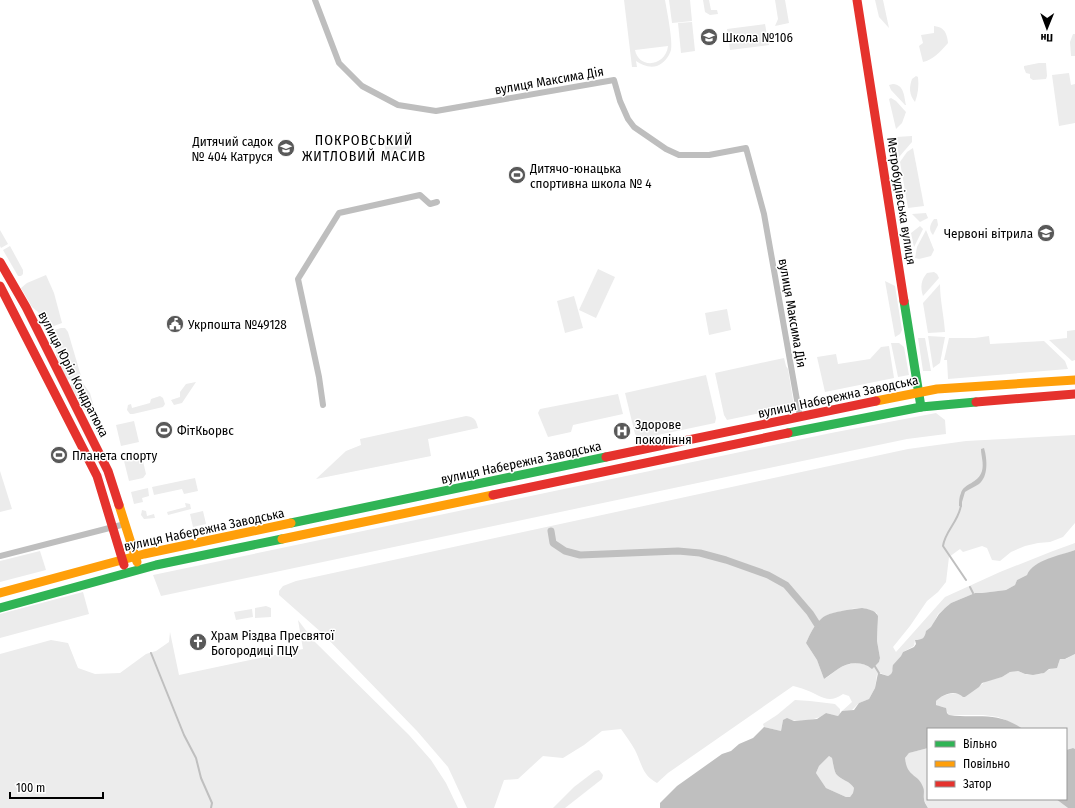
<svg xmlns="http://www.w3.org/2000/svg" width="1075" height="808" font-family="'Fira Sans Condensed',sans-serif">
  <style>
    .green { fill: #ececec; fill-rule: evenodd }
    .water { fill: #bfbfbf; fill-rule: evenodd }
    .lines { fill: none; stroke-linecap: round; stroke-linejoin: round }
    .stream { stroke: #bfbfbf; stroke-width: 2 }
    .canal { stroke: #bfbfbf; stroke-width: 7 }
    .street { stroke: #bebebe; stroke-width: 6 }
    .fast { stroke: #30b455; stroke-width: 9 }
    .slow { stroke: #ff9f0a; stroke-width: 9 }
    .jam { stroke: #e5322d; stroke-width: 9 }
    .labels { text-anchor: middle; stroke-width: 3; stroke-linejoin: round; paint-order: stroke }
    .poi-label { font-size: 13px; fill: #000; stroke: #fff; text-anchor: start }
    .street-label { font-size: 13px; fill: #000; stroke: #fff }
    .neighbourhood-label { font-size: 14px; letter-spacing: 1px; fill: #000; stroke: #fff }
  </style>
  <rect width="100%" height="100%" fill="#fff"/>
  <g class="green">
    <path d="M624,0h41c2,11 8,41 6,50 -2,7 -7,13 -14,16 -8,2 -15,-1 -21,-5l1,6h-5zM668,46c-2,20 -29,24 -33,4z"/>
    <path d="M669,0h21l2,21 -20,2z"/>
    <path d="M703,0h6l2,10h6l1,4 -8,1 -5,-3z"/>
    <path d="M775,0h10l4,23 -14,3 3,-7z"/>
    <path d="M875,0h8l6,28 -10,-11z"/>
    <path d="M692,22l3,29 -14,2 -3,-30z"/>
    <path d="M765,24l4,21 -39,5 -3,-21z"/>
    <path d="M934,26c11,1 13,8 14,17 -7,8 -15,17 -25,19l-4,-16 4,-3 -2,-8 13,-2z"/>
    <path d="M1073,34h2v22h-4l-1,-14z"/>
    <path d="M1039,63h7l1,13 -1,3 -13,1 -3,-2v-4l-4,-1 -2,-5v-2z"/>
    <path d="M1069,73l2,12 4,-1v39l-16,3 -7,-51z"/>
    <path d="M916,76l2,1c1,9 0,17 -3,25 -6,-7 -6,-15 -3,-23z"/>
    <path d="M893,84c11,1 11,11 13,21h-1l-14,-15 -2,-5z"/>
    <path d="M891,98l5,3 10,11 -4,11 -6,6 -7,-30z"/>
    <path d="M405,132l4,16 -23,5 -3,-16z"/>
    <path d="M912,136v6l-13,15 -3,-20z"/>
    <path d="M913,148l11,58 -16,2 -8,-46 7,-10z"/>
    <path d="M926,213l2,5 -8,4 -8,-8z"/>
    <path d="M934,219h3l1,6 -5,10c-5,-5 -3,-11 1,-16z"/>
    <path d="M920,226l3,3 -9,18 -3,-14z"/>
    <path d="M0,230l8,14 -7,4 -1,-2z"/>
    <path d="M926,230l8,20 -3,6 -12,3 -4,-1 2,-11z"/>
    <path d="M10,246l13,24v4l-2,2h-3l-15,-26z"/>
    <path d="M598,269l17,8 -19,41 -17,-8z"/>
    <path d="M934,272l3,2 2,4 -16,18c-3,-9 -2,-16 4,-23z"/>
    <path d="M46,275l8,18 8,30 -16,6 -8,-17 -6,-5 -11,-19 6,-5z"/>
    <path d="M885,281l10,5 7,44 -2,4 -5,3z"/>
    <path d="M940,284c0,16 4,32 5,48l-17,1 -5,-30z"/>
    <path d="M574,296l9,32 -18,5 -8,-32z"/>
    <path d="M727,309l4,21 -22,5 -4,-22z"/>
    <path d="M61,328h4l3,4 13,44 -14,4 -11,-25v-6l-8,-17z"/>
    <path d="M1075,330v30l-3,1 -23,-21 18,-2v-7z"/>
    <path d="M928,336l17,1 -5,26 -7,5z"/>
    <path d="M989,336l1,8 54,-3 21,20 3,8 -120,10 -1,-19h-3l5,-22h26z"/>
    <path d="M918,338h7l6,33h-8z"/>
    <path d="M891,343h8l5,4 5,28 -11,2z"/>
    <path d="M889,346l5,32 -69,14 -8,-35 19,-3 2,10 32,-5 11,-12z"/>
    <path d="M784,358l2,8 2,3 6,37 -67,14 -3,-5 -9,-42z"/>
    <path d="M706,375l10,43 -1,5 -76,16 -4,-5 -10,-41z"/>
    <path d="M82,382l8,11 4,14 -10,3 -14,-25z"/>
    <path d="M196,382l-14,21 -8,2 -3,-5 9,-3v-5l6,-8z"/>
    <path d="M618,394l5,20 -50,11 -2,7 -23,5 -10,-24 2,-4z"/>
    <path d="M160,396l3,2 2,6 -2,3 -30,7h-3l-3,-4 1,-5 3,-1 1,4 18,-5 1,-4z"/>
    <path d="M936,413l9,7 1,14 -39,5 -746,157 -8,-21 678,-142z"/>
    <path d="M466,416c9,1 10,4 12,12l-50,11 3,17 -115,23 30,-28 15,-6 -1,-6z"/>
    <path d="M134,421l5,21 -18,4 -5,-21z"/>
    <path d="M1075,435v88l-12,14 -13,5 -12,1 -13,3 -14,6 -11,9 -8,-1 -5,-12 -5,-2 -19,6 -3,-3 -11,8 -3,25 -8,10 -11,9 -17,25 -17,21 3,5 49,-55 55,-25 53,-21 22,-8v7l-29,10 -15,9 -4,6 -10,5 -2,5 -9,5 -24,3h-7l-24,10 -6,5 -7,6 -5,11 -10,13 -2,2h-6l-1,6 -11,6 -2,4 -9,11c1,5 1,6 -4,9l-8,-3 -3,1 -2,14 -6,11 -10,4 -8,8h-9l10,-9 -3,-6 -6,-2c-15,11 -23,1 -37,-4 -4,-2 -9,-3 -13,-4l-125,87 -11,10c-15,-8 -15,-19 -22,-33 -4,-7 -9,-14 -14,-21l-19,2 -18,14 -21,13 -20,-2 -25,23 -14,1 -10,28h-27l-19,-41 -31,-36 -95,-98 -43,-38v-4l4,-5 13,-5 612,-132 58,-8zM856,608l14,2 7,3 1,13 -1,15 3,17 -1,4 -7,6c-10,-7 -24,-6 -34,1 -5,3 -9,8 -14,10l-7,-19 -11,-17c4,-9 8,-18 16,-25 6,-5 26,-8 34,-10z"/>
    <path d="M142,457l4,17 -3,4 -14,3 -5,-20z"/>
    <path d="M0,471l12,38 -12,3z"/>
    <path d="M195,478l3,13 -14,3 -2,-5 -28,6 -2,-8z"/>
    <path d="M148,488l1,8 -7,2 1,4 -9,2 -3,-12z"/>
    <path d="M185,503l5,1 1,5 -23,6 -1,-3 19,-5z"/>
    <path d="M142,510l4,1 1,5 7,-2 1,4 -11,1 -3,-4z"/>
    <path d="M203,511l3,13 -13,3 -3,-13z"/>
    <path d="M40,551l6,19 -46,12v-21z"/>
    <path d="M83,592l6,22 -89,24v-24z"/>
    <path d="M266,606l5,2v9l-16,1v-10z"/>
    <path d="M252,609l1,8 -17,3 -2,-8z"/>
    <path d="M298,620l16,21 95,94 22,25 15,23 12,25h-458v-154l51,-14 17,3 10,25 17,6 25,-1 26,-19 10,-3 13,-9 1,-10 9,43 124,-26z"/>
    <path d="M1075,654v95l-3,-1 -6,2v-21h-43l-15,-8 -10,-4 -15,-2h-34l-5,-8 -6,-1 -3,-2 1,-3c6,-6 15,-9 24,-7l2,2 3,1 21,-16 16,-4 8,-5 4,-1h4l9,4 14,-1 17,-9 2,-6h6z"/>
    <path d="M795,700l15,1 25,3 5,5v5l-2,2 -12,-3c-12,10 -28,7 -43,7l-2,11 -17,-4 -1,-3 14,-9z"/>
    <path d="M928,748v51h128l12,9h-140l-4,-8 -9,-23 -7,-5 -3,-7v-7l4,-5z"/>
    <path d="M829,756l3,2c1,5 2,12 4,16 5,6 14,7 18,14l-1,5 -3,4h-4l-20,-9 -10,-15 3,-7z"/>
    <path d="M599,770l4,5 -1,4 -37,29h-12l21,-21 21,-16z"/>
  </g>
  <g class="water">
    <path d="M984,448c3,10 5,28 -5,36 -4,3 -10,5 -14,8l-3,10v5l-3,-1c0,-4 0,-9 2,-13 3,-10 17,-9 21,-22 2,-8 -1,-15 -1,-22z"/>
    <path d="M1075,550v104l-10,5h-5l-3,9 -8,1 -5,4 -11,2 -8,-1 -7,-3 -8,1 -8,5 -20,6 -3,4 -14,10h-2c-8,-8 -20,-3 -27,4v4l10,3 1,5 2,2c30,4 46,-5 74,14h-95v19l-19,5 -4,5c2,20 13,15 18,29 2,4 0,8 1,12 0,3 3,7 4,9h-268v-5l17,-17 45,-32 9,-3 8,-7 14,-6 11,-11 17,4 2,-11 4,-2 7,3 23,-2 9,-6 12,3 4,-5 12,-1 5,-7 10,-4 6,-11 3,-15 10,3c7,-4 3,-6 5,-11l8,-9 2,-4 11,-5 2,-3 -1,-4c7,0 10,-2 11,-9l5,-4 8,-13 6,-6 6,-5 24,-10h7l24,-3 9,-5 2,-5 10,-5c6,-15 34,-20 48,-25zM829,756l3,2c1,5 2,12 4,16 5,6 14,7 18,14l-1,5 -3,4h-4l-20,-9 -10,-15 3,-7z"/>
    <path d="M862,608c6,1 13,2 16,8l-1,25 3,17 -1,4 -7,7c-10,-8 -24,-7 -34,0 -5,3 -9,7 -14,10l-7,-19 -11,-17c4,-9 8,-18 16,-25 6,-6 31,-9 40,-10z"/>
    <path d="M1073,748l2,1v59h-7l-12,-9h10v-49z"/>
  </g>
  <g class="lines">
    <g class="stream">
      <path d="M961,505c-2,16 -16,26 -18,41l23,34"/>
      <path d="M970,587l3,6"/>
      <path d="M151,653l33,82 12,23 5,20 11,25 -1,5"/>
      <path d="M874,665l5,8"/>
    </g>
    <path class="canal" d="M551,531l2,12 12,8 15,4 98,-4 22,2 26,7 42,15 18,10 24,28 7,11"/>
    <g class="street">
      <path d="M315,0l24,63 23,23 36,19 38,6 178,-31 6,21 8,18 6,8 32,22 13,6h30l37,-7 18,66 36,203"/>
      <path d="M323,405l-4,-28 -21,-98 41,-66 81,-18 10,9 7,-2"/>
      <path d="M0,556l125,-32"/>
    </g>
    <g class="fast">
      <path d="M904,301l17,106"/>
      <path d="M788,433l133,-26 55,-5"/>
      <path d="M291,523l315,-66"/>
      <path d="M0,608l156,-43 126,-26"/>
    </g>
    <g class="slow">
      <path d="M876,401l61,-12 138,-9"/>
      <path d="M119,505l18,57"/>
      <path d="M282,539l211,-44"/>
      <path d="M0,593l144,-39 147,-31"/>
    </g>
    <g class="jam">
      <path d="M857,0l47,301"/>
      <path d="M0,262l26,45 82,164 11,34"/>
      <path d="M0,286l97,190 27,89"/>
      <path d="M976,402l99,-8"/>
      <path d="M606,457l270,-56"/>
      <path d="M493,495l295,-62"/>
    </g>
  </g>
  <defs>
    <symbol id="school-disc" viewBox="-11 -11 22 22"><circle r="9.5" fill="#595959" stroke="#fff"/><path d="M0-5L7-2L0 1L-7-2ZM-4 1L0 2.5L4 1V4Q0 6-4 4Z" fill="#fff"/></symbol>
    <symbol id="stadium-disc" viewBox="-11 -11 22 22"><circle r="9.5" fill="#595959" stroke="#fff"/><path d="M0-5a6.5 5 0 1 0 0 10a6.5 5 0 1 0 0-10ZM-3.5-1.8h7v3.6h-7Z" fill="#fff"/></symbol>
    <symbol id="civic-disc" viewBox="-11 -11 22 22"><circle r="9.5" fill="#595959" stroke="#fff"/><path d="M-.6-6.5H3V-4.5H.6V-3L4-1V1h2V6H-6V1h2V-1L-.6-3ZM-1.2 2.5V6h2.4V2.5Z" fill="#fff"/></symbol>
    <symbol id="hospital-disc" viewBox="-11 -11 22 22"><circle r="9.5" fill="#595959" stroke="#fff"/><path d="M-5-5h3v3.5h4V-5h3V5h-3V1.5h-4V5h-3Z" fill="#fff"/></symbol>
    <symbol id="church-disc" viewBox="-11 -11 22 22"><circle r="9.5" fill="#595959" stroke="#fff"/><path d="M-1.2-6h2.4v3.5h3.3v2.4h-3.3V6h-2.4V-.1h-3.3v-2.4h3.3Z" fill="#fff"/></symbol>
  </defs>
  <g fill-rule="evenodd">
    <use href="#school-disc" x="699" y="27" width="20" height="20"/>
    <use href="#school-disc" x="276" y="138" width="20" height="20"/>
    <use href="#stadium-disc" x="507" y="165" width="20" height="20"/>
    <use href="#school-disc" x="1036" y="223" width="20" height="20"/>
    <use href="#civic-disc" x="165" y="314" width="20" height="20"/>
    <use href="#stadium-disc" x="154" y="420" width="20" height="20"/>
    <use href="#hospital-disc" x="612" y="421" width="20" height="20"/>
    <use href="#stadium-disc" x="49" y="445" width="20" height="20"/>
    <use href="#church-disc" x="188" y="632" width="20" height="20"/>
  </g>
  <g class="labels">
    <g class="poi-label">
      <text x="722" y="42">Школа №106</text>
      <text x="273" y="146" text-anchor="end">Дитячий садок<tspan x="273" dy="15">№ 404 Катруся</tspan></text>
      <text x="530" y="173">Дитячо-юнацька<tspan x="530" dy="15">спортивна школа № 4</tspan></text>
      <text x="1033" y="238" text-anchor="end">Червоні вітрила</text>
      <text x="188" y="329">Укрпошта №49128</text>
      <text x="635" y="429">Здорове<tspan x="635" dy="15">покоління</tspan></text>
      <text x="177" y="435">ФiтКьорвс</text>
      <text x="72" y="460">Планета спорту</text>
      <text x="211" y="640">Храм Різдва Пресвятої<tspan x="211" dy="15">Богородиці ПЦУ</tspan></text>
    </g>
    <g class="street-label">
      <text transform="translate(549 80) rotate(-10)" y="5">вулиця Максима Дія</text>
      <text transform="translate(902 201) rotate(81)" y="5">Метробудівська вулиця</text>
      <text transform="translate(793 313) rotate(80)" y="5">вулиця Максима Дія</text>
      <text transform="translate(74 374) rotate(63)" y="5">вулиця Юрія Кондратюка</text>
      <text transform="translate(838 396) rotate(-12)" y="5">вулиця Набережна Заводська</text>
      <text transform="translate(521 462) rotate(-12)" y="5">вулиця Набережна Заводська</text>
      <text transform="translate(204 529) rotate(-12)" y="5">вулиця Набережна Заводська</text>
    </g>
    <g class="neighbourhood-label">
      <text x="364" y="145">ПОКРОВСЬКИЙ<tspan x="364" dy="16">ЖИТЛОВИЙ МАСИВ</tspan></text>
    </g>
  </g>
  <rect x="927" y="728" width="140" height="72" fill="#ffffff" stroke="#999999"/>
  <rect x="935" y="741" width="20" height="6" fill="#30b455" stroke="#999999"/>
  <text x="963" y="748" font-size="12" fill="#000000">Вільно</text>
  <rect x="935" y="761" width="20" height="6" fill="#ff9f0a" stroke="#999999"/>
  <text x="963" y="768" font-size="12" fill="#000000">Повільно</text>
  <rect x="935" y="781" width="20" height="6" fill="#e5322d" stroke="#999999"/>
  <text x="963" y="788" font-size="12" fill="#000000">Затор</text>
  <g transform="translate(1047 28) rotate(181)" stroke="#ffffff" stroke-width="3" paint-order="stroke">
  <path d="M0-3L7 15L0 10L-7 15Z" fill="#000000"/>
  <text y="-6" font-size="11" font-weight="bold" text-anchor="middle" fill="#000000">Пн</text>
  </g>
  <path d="M10 792v6h93v-6" fill="none" stroke="#000000" stroke-width="2"/>
  <text x="16" y="792" font-size="12" fill="#000000" stroke="#ffffff" stroke-width="3" paint-order="stroke">100 m</text>
</svg>
